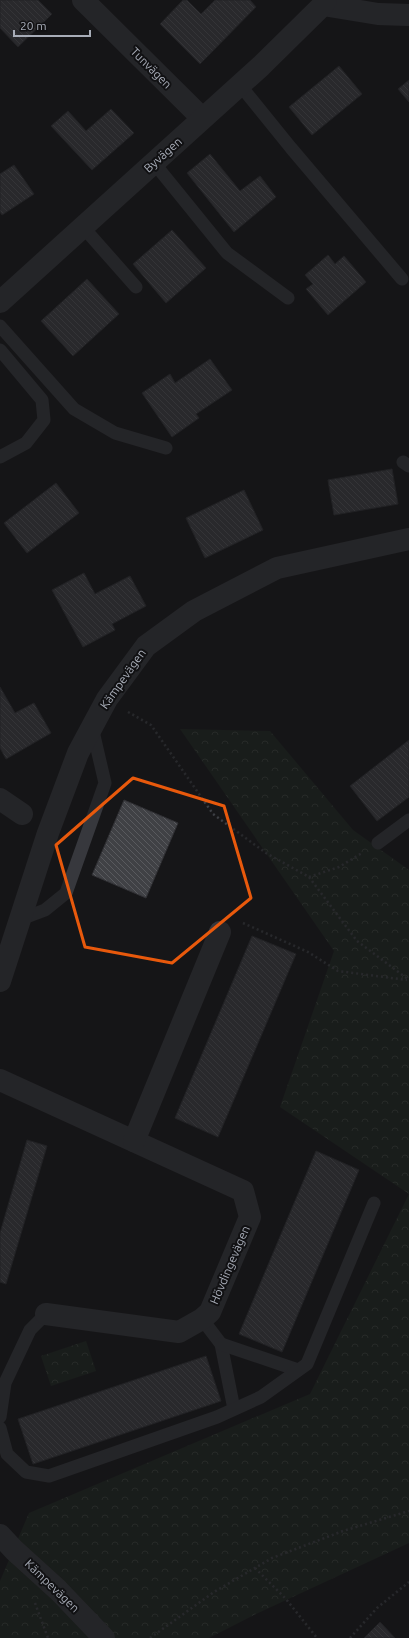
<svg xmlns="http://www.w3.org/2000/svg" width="409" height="1638" font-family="Ubuntu,sans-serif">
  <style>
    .forest { fill: url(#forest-crowns) }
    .building { fill: url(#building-back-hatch); stroke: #303034 }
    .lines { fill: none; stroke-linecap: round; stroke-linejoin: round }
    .path { stroke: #3d3f44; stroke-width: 2.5; stroke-dasharray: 2 3; stroke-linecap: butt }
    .service { stroke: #37383d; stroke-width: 13 }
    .minor { stroke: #37383d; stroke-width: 22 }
    .marked { fill: none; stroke: #e8590c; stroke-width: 3; stroke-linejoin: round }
    .labels { text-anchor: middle; stroke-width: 4; stroke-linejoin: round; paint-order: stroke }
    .street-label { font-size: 12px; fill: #a8adb8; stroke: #111113 }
  </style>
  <defs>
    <pattern id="forest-crowns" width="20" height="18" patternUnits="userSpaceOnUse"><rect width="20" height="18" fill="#1e261f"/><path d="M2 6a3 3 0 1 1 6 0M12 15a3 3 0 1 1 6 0" fill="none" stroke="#3c433d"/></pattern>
    <pattern id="building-back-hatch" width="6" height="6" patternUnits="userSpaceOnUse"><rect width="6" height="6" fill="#404145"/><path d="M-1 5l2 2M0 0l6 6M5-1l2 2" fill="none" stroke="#595a5e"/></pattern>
  </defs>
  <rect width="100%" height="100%" fill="#161618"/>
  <g class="forest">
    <path d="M180,729l90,2 83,99 56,40v324l-129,-87 54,-156z"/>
    <path d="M409,1194v349l-153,71 -47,24h-209v-57l29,-68 281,-119z"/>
    <path d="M86,1341l10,30 -45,15 -10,-30z"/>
  </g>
  <g class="building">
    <path d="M0,0h38l14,14 -34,33 -18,-19z"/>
    <path d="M183,0h4l14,14 14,-14h35l6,7 -56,57 -40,-40z"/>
    <path d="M339,66l23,28 -50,41 -23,-28z"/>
    <path d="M409,80v22l-11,-13z"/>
    <path d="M111,109l23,24 -42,37 -41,-44 17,-15 18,20z"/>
    <path d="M210,154l30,37 20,-15 16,21 -42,35 -47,-59z"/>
    <path d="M14,165l20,29 -32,21 -2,-3v-38z"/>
    <path d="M172,230l34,38 -40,35 -33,-39z"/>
    <path d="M328,255l7,9 9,-8 22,26 -38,33 -22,-26 7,-5 -8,-9z"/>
    <path d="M87,279l32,35 -46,42 -32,-35z"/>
    <path d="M210,359l22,31 -36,24 3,4 -27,19 -30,-44 28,-19 5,9z"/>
    <path d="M392,469l6,35 -64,11 -6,-35z"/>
    <path d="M56,483l23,30 -52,40 -23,-30z"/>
    <path d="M244,490l19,40 -58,28 -19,-40z"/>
    <path d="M84,573l11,21 35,-18 16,30 -34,18 3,6 -32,17 -31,-57z"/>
    <path d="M0,687l15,26 19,-10 17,30 -45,26 -6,-11z"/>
    <path d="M409,740v57l-32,24 -27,-35z"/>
    <path d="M124,800l54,23 -32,75 -54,-23z"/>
    <path d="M252,936l44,18 -78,183 -43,-19z"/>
    <path d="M27,1140l20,6 -41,138 -6,-2v-49z"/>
    <path d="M316,1151l43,19 -77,182 -43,-18z"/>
    <path d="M206,1356l15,45 -188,63 -15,-45z"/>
    <path d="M380,1622l15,16h-31z"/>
  </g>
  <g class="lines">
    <g class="path">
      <path d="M128,712l23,13 62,89 53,39 43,24 48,64 52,39"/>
      <path d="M309,877l30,-10 23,-14"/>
      <path d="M243,923l65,29 30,19 69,9"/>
      <path d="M255,1568l31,31 31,39"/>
      <path d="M35,1603l13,35"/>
      <path d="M150,1638l64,-46 58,-34 71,-27 66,-20"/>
      <path d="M350,1638l27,-30 32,-26"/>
    </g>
    <g class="service">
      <path d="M240,85l51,63 111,131"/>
      <path d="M154,163l73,90 61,45"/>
      <path d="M83,227l53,60"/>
      <path d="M0,326l74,83 41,24 51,15"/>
      <path d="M0,350l42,50 2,20 -18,23 -26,14"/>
      <path d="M403,462l6,4"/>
      <path d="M378,843l31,-23"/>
      <path d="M21,919l24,-9 21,-17 39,-110 -13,-56"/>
      <path d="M202,1319l19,25 13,65"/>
      <path d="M221,1344l77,26"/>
      <path d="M0,1417l5,-34 25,-53 16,-16"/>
      <path d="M0,1428l7,26 19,18 23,4 168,-59 44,-20 46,-33 67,-161"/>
    </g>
    <g class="minor">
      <path d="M83,0l119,118"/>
      <path d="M323,5l55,9 31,1"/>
      <path d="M0,302l261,-236 62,-61 3,-5"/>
      <path d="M0,799l22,15"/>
      <path d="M0,981l48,-148 30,-80 29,-54 39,-53 48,-35 83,-43 132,-29"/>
      <path d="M0,1080l243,111 7,26 -40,95 -8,7 -23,13 -133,-18"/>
      <path d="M134,1141l86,-209"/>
      <path d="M0,1535l14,15 44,40 46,48"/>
    </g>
  </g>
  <path d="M0 0H409V1638H0ZM133,778l91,28 27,92 -79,65 -87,-16 -29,-102z" fill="#161618" fill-opacity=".55" fill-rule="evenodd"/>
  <path class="marked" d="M133,778l91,28 27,92 -79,65 -87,-16 -29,-102z"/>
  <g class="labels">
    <g class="street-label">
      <text transform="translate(151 68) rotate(45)" y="4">Tunvägen</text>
      <text transform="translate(163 155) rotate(-42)" y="4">Byvägen</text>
      <text transform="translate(123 679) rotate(-55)" y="4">Kämpevägen</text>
      <text transform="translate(230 1265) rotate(-67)" y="4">Hövdingevägen</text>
      <text transform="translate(52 1586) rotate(44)" y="4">Kämpevägen</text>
    </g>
  </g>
  <path d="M14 30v6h76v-6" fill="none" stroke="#a8adb8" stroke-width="2"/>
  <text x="20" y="30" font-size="12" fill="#a8adb8" stroke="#111113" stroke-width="3" paint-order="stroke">20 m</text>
</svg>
